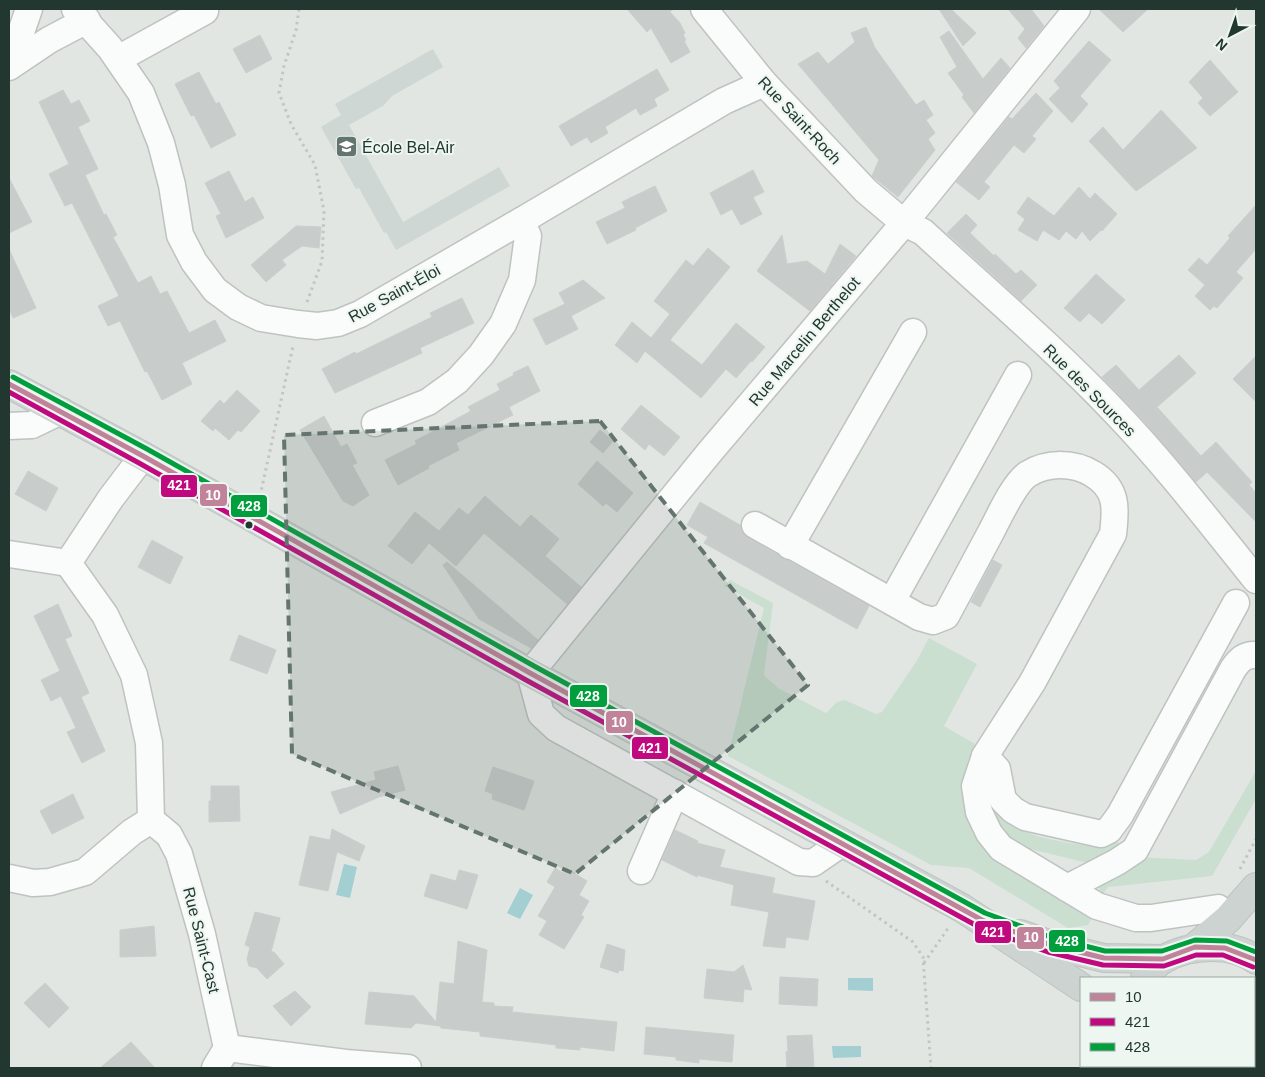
<svg xmlns="http://www.w3.org/2000/svg" width="1265" height="1077" font-family="Helvetica,sans-serif">
  <style>
    .built { fill: #ced7d3 }
    .green { fill: #cadfcf }
    .water { fill: #a3ced2 }
    .building { fill: #c8cdcb; stroke: #c9cfcc }
    .lines { fill: none; stroke-linecap: round; stroke-linejoin: round }
    .minor-casing { stroke: #bec3c0; stroke-width: 29 }
    .major-casing { stroke: #bcc3c0; stroke-width: 30 }
    .path { stroke: #bfc6c4; stroke-width: 3; stroke-dasharray: 2.5 4; stroke-linecap: butt }
    .minor { stroke: #fafbfb; stroke-width: 26 }
    .major { stroke: #ccd3d1; stroke-width: 28 }
    .bus-1-casing { stroke: #eef6f1; stroke-width: 9 }
    .bus-2-casing { stroke: #eef6f1; stroke-width: 9 }
    .bus-3-casing { stroke: #eef6f1; stroke-width: 9 }
    .bus-1 { stroke: #c1839a; stroke-width: 5 }
    .bus-2 { stroke: #c0087f; stroke-width: 5 }
    .bus-3 { stroke: #009e3d; stroke-width: 5 }
    .marked { fill: #64746f; fill-opacity: 0.2; stroke: #64746f; stroke-width: 4; stroke-dasharray: 10 6; stroke-linejoin: round }
    .bus-dot { fill: #213730; stroke: #eef6f1; stroke-width: 2 }
    .labels { text-anchor: middle; stroke-width: 4; stroke-linejoin: round; paint-order: stroke }
    .street-label { font-size: 16px; fill: #213730; stroke: #eef6f1 }
    .poi-label { font-size: 16px; fill: #213730; stroke: #eef6f1; text-anchor: start }
    .line-badge { stroke: #eef6f1; stroke-width: 2 }
    .badge-label { font-size: 14px; text-anchor: middle; font-weight: bold; fill: #fff }
  </style>
  <rect width="100%" height="100%" fill="#e1e6e3"/>
  <path class="built" d="M433,49l10,18 -51,29 -9,10 -34,19 54,97 96,-55 11,19 -114,64 -10,-18 -2,1 -25,-45 -3,1 -35,-62 20,-12 -6,-11z"/>
  <g class="green">
    <path d="M730,580l43,23 -9,72 14,13 48,25 11,-11 8,-2 31,14 6,-2 34,-50 13,-24 48,26 -33,62 31,18 -6,14 -6,24 7,34 124,97 -6,12 -20,3 -99,-60 -38,-3 -203,-109 36,-148 -40,-22z"/>
    <path d="M989,767c6,16 11,35 19,51 12,21 63,24 86,29l8,-5 13,-2 12,10 -35,14 -62,-15 -18,-8 -19,-18 -6,-18z"/>
    <path d="M1256,771v28l-44,77 -104,11 -6,9 -3,-8 2,-7 37,-24 58,3 13,-8z"/>
  </g>
  <g class="water">
    <path d="M344,864l13,3 -7,31 -14,-3z"/>
    <path d="M520,888l13,7 -13,24 -13,-6z"/>
    <path d="M848,978h25v13l-25,-1z"/>
    <path d="M861,1046v11l-28,1 -1,-12z"/>
  </g>
  <g class="building">
    <path d="M627,9h46l-3,3 10,11 5,10 -2,2 3,5 -2,1 6,11 -19,11 -20,-35 -4,4z"/>
    <path d="M939,9h12l25,24 -13,13z"/>
    <path d="M1008,9h23l13,17 -18,22 -8,-10 7,-9z"/>
    <path d="M1099,9h49l-25,23z"/>
    <path d="M866,27l9,21 41,57 8,-5 9,15 -7,5 9,13 -7,6 7,11 -37,47 -26,-21 7,-16 -81,-96 20,-12 10,12 27,-22 -4,-9z"/>
    <path d="M949,31l34,48 18,-21 9,10 -36,45 -12,-16 2,-2 -16,-22 9,-6 -17,-30z"/>
    <path d="M260,35l12,24 -26,14 -13,-24z"/>
    <path d="M1089,41l22,19 -31,36 8,8 -16,19 -23,-24 11,-11 -6,-7z"/>
    <path d="M1210,60l28,32 -28,24 -12,-13 5,-5 -14,-16z"/>
    <path d="M657,69l12,21 -15,9 3,7 -17,9 -4,-7 -31,19 3,6 -17,10 -4,-6 -16,9 -12,-20z"/>
    <path d="M199,72l17,32 3,-2 17,33 -25,13 -17,-33 -3,1 -16,-32z"/>
    <path d="M63,90l8,14 8,-4 11,21 -12,6 20,42 -13,6 19,40 2,-1 11,21 -4,2 25,46 13,-7 9,18 7,-3 22,42 26,-13 11,21 -44,22 10,21 -30,16 -15,-29 -2,1 -25,-51 -12,5 -10,-20 21,-10 -47,-93 -7,3 -16,-32 20,-10 -30,-62z"/>
    <path d="M1036,93l17,18 -21,25 4,3 -12,14 -10,-8 -30,37 6,5 -11,13 -23,-18 53,-65 3,2z"/>
    <path d="M1161,110l36,38 -61,43 -47,-50 14,-14 20,23z"/>
    <path d="M753,170l11,22 -11,5 9,17 -21,11 -9,-16 -11,6 -11,-22z"/>
    <path d="M229,171l16,31 8,-5 11,21 -38,20 -10,-22 5,-2 -16,-31z"/>
    <path d="M9,178l23,44 -23,11z"/>
    <path d="M655,186l12,25 -32,17 1,2 -29,14 -11,-22 29,-14 -3,-6z"/>
    <path d="M1079,187l11,12 5,-6 22,21 -15,17 -1,-1 -11,11 -8,-10 -6,8 -10,-8 -7,9 -16,-10 -6,11 -19,-11 7,-11 -8,-6 11,-16 26,19z"/>
    <path d="M1256,205v44l-20,23 7,6 -26,30 -3,-2 -4,4 -15,-14 10,-11 -17,-15 11,-12 8,7 23,-27 -2,-2z"/>
    <path d="M966,214l11,11 -7,8 24,23 1,-2 21,20 5,-4 16,15 -16,16 -74,-68z"/>
    <path d="M296,226l25,1 -2,21 -17,-2 -20,14 4,5 -20,17 -15,-17z"/>
    <path d="M782,235l5,29 20,-3 18,13 15,-30 16,12 -46,55 -53,-40z"/>
    <path d="M708,248l22,19 -60,73 32,25 34,-42 29,24 -13,15 -1,-1 -15,17 -10,-9 -25,29 -56,-47 -8,12 -22,-18 17,-23 19,16 19,-24 -16,-13 32,-41 7,6z"/>
    <path d="M9,249l27,59 -23,10 -4,-10z"/>
    <path d="M1096,274l29,26 -23,24 -13,-11 -9,9 -16,-14z"/>
    <path d="M583,280l22,18 -34,18 7,13 -32,16 -13,-26 32,-15 -6,-11z"/>
    <path d="M462,298l12,25 -54,25 2,5 -87,40 -13,-24 33,-17 1,2 76,-37 -2,-4z"/>
    <path d="M1179,355l17,18 -39,34 44,49 15,-14 36,40 -3,3 7,8v29l-49,-50 -11,10 -52,-61 -42,-44 14,-12 23,25z"/>
    <path d="M1256,356v46l-23,-23z"/>
    <path d="M528,366l12,25 -31,16 4,8 -57,28 3,7 -31,16 1,2 -31,17 -13,-25 32,-16 -2,-3 56,-30 -3,-4 32,-17 -3,-6 17,-9 -1,-2z"/>
    <path d="M237,390l23,21 -19,21 -3,-2 -9,10 -14,-12 -2,3 -12,-10 19,-21 4,4z"/>
    <path d="M641,405l39,32 -16,19 -15,-12 -4,6 -24,-21z"/>
    <path d="M324,416l17,31 6,-3 10,19 -5,2 17,30 -16,11 -10,-5 -43,-71z"/>
    <path d="M600,430l13,11 -10,12 -13,-11z"/>
    <path d="M597,461l36,32 -16,19 -11,-9 -3,3 -25,-22z"/>
    <path d="M28,471l30,17 -12,23 -31,-17z"/>
    <path d="M485,496l35,31 11,-12 28,24 -14,17 36,31 -14,17 -83,-71 -28,33 -27,-23 -17,21 -24,-18 27,-34 24,19 20,-23 9,7z"/>
    <path d="M700,502l40,23 2,7 6,6 121,68 -12,23 -153,-86 4,-6 -21,-12z"/>
    <path d="M152,540l31,17 -13,27 -32,-17z"/>
    <path d="M993,560l9,5 -22,42 -9,-5z"/>
    <path d="M447,562l91,78 -7,8 -52,-29 -36,-54z"/>
    <path d="M58,604l14,32 -7,3 24,54 -8,4 24,54 -23,12 -15,-31 9,-4 -15,-32 -10,5 -10,-21 19,-9 -26,-55z"/>
    <path d="M239,635l37,15 -9,24 -37,-14z"/>
    <path d="M398,766l7,24 -26,7 -39,17 -9,-22 45,-12 -2,-8z"/>
    <path d="M493,767l41,14 -10,29 -32,-11 1,-5 -8,-3z"/>
    <path d="M211,786h28l1,35 -31,1v-21h2z"/>
    <path d="M73,794l11,24 -32,16 -12,-23z"/>
    <path d="M332,829l33,17 -6,15 -22,-9 -9,39 -29,-6 11,-49 20,4z"/>
    <path d="M675,830l23,11 -1,2 28,7 -5,17 55,11 -3,15 43,8 -7,39 -22,-3 -1,11 -22,-2 6,-34 -38,-7 3,-20 -37,-10v2l-35,-17z"/>
    <path d="M555,868l8,5 3,-5 21,13 -8,14 10,6 -8,14 3,2 -20,32 -25,-14 8,-14 -9,-5 17,-29 -8,-5z"/>
    <path d="M459,870l19,5 -11,34 -43,-13 7,-22 25,7z"/>
    <path d="M255,912l25,6 -9,34h3l10,12 -17,15 -10,-11 -8,-2 -2,-7 3,-12 -5,-2z"/>
    <path d="M154,926l2,30 -36,1v-27z"/>
    <path d="M458,941l29,9 -5,52 12,1v3l19,1 -1,5 105,10 -3,29 -34,-4v3l-24,-2v-3l-76,-9v-4l-39,-4 -1,-2 -24,-3 -5,5 -46,-4 4,-32 45,4 22,26 4,-40 14,2z"/>
    <path d="M607,944l18,6 -2,21 -4,-1 -1,3 -18,-6z"/>
    <path d="M743,965l9,25 -8,-1 -1,13 -39,-4 3,-29 27,3z"/>
    <path d="M780,977l38,2 -1,27 -38,-2z"/>
    <path d="M45,983l24,25 -20,20 -25,-25z"/>
    <path d="M295,991l16,16 -20,19 -18,-20z"/>
    <path d="M646,1027l88,8 -2,27 -33,-3v4l-23,-3v-3l-32,-3z"/>
    <path d="M812,1035l2,33h-27l-1,-16 2,-1 -1,-15z"/>
    <path d="M131,1042l24,26h-55z"/>
  </g>
  <g class="lines">
    <defs>
      <g id="minor">
        <path d="M29,9l-20,58 40,-27 38,-20"/>
        <path d="M75,9l35,39 31,45 20,50 11,42 8,50 14,27 21,28 23,17 23,11 37,6 19,2 21,-3 22,-9 161,-93 203,-120 40,-18"/>
        <path d="M704,9l60,74 102,108 38,32 19,9c64,59 131,116 191,179 51,53 96,112 142,169"/>
        <path d="M118,59l87,-48"/>
        <path d="M375,423l53,-21 29,-21 24,-26 22,-31 19,-44 6,-44 -7,-15"/>
        <path d="M9,426l23,-1 29,-14"/>
        <path d="M755,525l164,92 14,4 13,-5c15,-28 30,-56 45,-84 8,-15 23,-49 37,-58 19,-12 46,-12 65,0 25,15 23,35 20,60l-81,149 -47,73 -10,30 4,26 10,21 12,15 96,58 39,12h15l67,-10 10,11"/>
        <path d="M790,546l123,-214"/>
        <path d="M9,554l59,9"/>
        <path d="M892,601l126,-226"/>
        <path d="M985,756l12,13 6,31 10,10 12,7 76,17 8,-4 11,-15 116,-212"/>
        <path d="M151,820l18,15 10,19 23,80 25,114 -12,20"/>
        <path d="M842,843l-29,20 -14,-1 -243,-134 -15,-14 -11,-41 179,-220 195,-230 173,-214"/>
        <path d="M641,871l34,-78"/>
        <path d="M9,878l24,5 17,-1 35,-10 47,-40 19,-12 -2,-77 -15,-68 -29,-60 -37,-52 43,-65 32,-42"/>
        <path d="M1067,888l50,-26 18,-12 98,-181c6,-9 12,-15 23,-14"/>
        <path d="M227,1048l119,15 62,5"/>
      </g>
      <g id="major">
        <path d="M9,384l134,72 387,217 432,235 119,79"/>
        <path d="M1020,934l31,11 53,13 59,1"/>
        <path d="M1195,947l33,-28 28,-32"/>
        <path d="M1145,978c5,-6 12,-16 19,-19 26,-15 68,-17 92,1"/>
        <path d="M1128,1066l1,2"/>
      </g>
    </defs>
    <use href="#minor" class="minor-casing"/>
    <use href="#major" class="major-casing"/>
    <g class="path">
      <path d="M299,9l-3,21 -12,36 -5,27 12,31 24,41 9,46 -2,50 -15,41"/>
      <path d="M260,496l33,-150"/>
      <path d="M1240,869l16,-30"/>
      <path d="M826,881l87,61 10,15 8,111"/>
      <path d="M924,963l25,-36"/>
    </g>
    <use href="#minor" class="minor"/>
    <use href="#major" class="major"/>
    <defs>
      <path id="bus-1" d="M9,384l134,72 387,217 452,247 69,25 53,13 59,1 32,-12 30,1 31,12"/>
      <path id="bus-2" d="M9,392l130,71 387,217 453,247 69,25 55,13 61,1 32,-11h27l30,12"/>
      <path id="bus-3" d="M13,377l134,72 387,217 451,247 68,25 52,13h57l33,-11 32,1 29,11"/>
    </defs>
    <use href="#bus-1" class="bus-1-casing"/>
    <use href="#bus-2" class="bus-2-casing"/>
    <use href="#bus-3" class="bus-3-casing"/>
    <use href="#bus-1" class="bus-1"/>
    <use href="#bus-2" class="bus-2"/>
    <use href="#bus-3" class="bus-3"/>
  </g>
  <path class="marked" d="M600,421l208,264 -233,189 -283,-120 -8,-319z"/>
  <defs>
    <symbol id="school-square" viewBox="-11 -11 22 22"><rect x="-9" y="-9" width="18" height="18" rx="4" fill="#64746f" stroke="#eef6f1"/><path d="M0-5L7-2L0 1L-7-2ZM-4 1L0 2.5L4 1V4Q0 6-4 4Z" fill="#fff"/></symbol>
  </defs>
  <g fill-rule="evenodd">
    <use href="#school-square" x="334" y="134" width="25" height="25"/>
  </g>
  <circle class="bus-dot" cx="249" cy="525" r="4.5"/>
  <g class="labels">
    <g class="street-label">
      <text transform="translate(800 120) rotate(47)" y="6">Rue Saint-Roch</text>
      <text transform="translate(394 293) rotate(-29)" y="6">Rue Saint-Éloi</text>
      <text transform="translate(804 341) rotate(-50)" y="6">Rue Marcelin Berthelot</text>
      <text transform="translate(1090 390) rotate(45)" y="6">Rue des Sources</text>
      <text transform="translate(202 940) rotate(76)" y="6">Rue Saint-Cast</text>
    </g>
    <g class="poi-label">
      <text x="362" y="153">École Bel-Air</text>
    </g>
  </g>
  <g class="line-badge">
    <rect x="160" y="474" width="38" height="24" rx="5" fill="#c0087f"/>
    <rect x="199" y="483" width="29" height="24" rx="5" fill="#c1839a"/>
    <rect x="230" y="494" width="38" height="24" rx="5" fill="#009e3d"/>
    <rect x="569" y="684" width="39" height="24" rx="5" fill="#009e3d"/>
    <rect x="605" y="710" width="29" height="24" rx="5" fill="#c1839a"/>
    <rect x="631" y="736" width="38" height="24" rx="5" fill="#c0087f"/>
    <rect x="974" y="920" width="38" height="24" rx="5" fill="#c0087f"/>
    <rect x="1016" y="926" width="29" height="24" rx="5" fill="#c1839a"/>
    <rect x="1048" y="929" width="38" height="24" rx="5" fill="#009e3d"/>
  </g>
  <g class="badge-label">
    <text x="179" y="490">421</text>
    <text x="213" y="500">10</text>
    <text x="249" y="511">428</text>
    <text x="588" y="701">428</text>
    <text x="619" y="727">10</text>
    <text x="650" y="753">421</text>
    <text x="993" y="937">421</text>
    <text x="1031" y="942">10</text>
    <text x="1067" y="946">428</text>
  </g>
  <rect width="1265" height="1077" fill="none" stroke="#213730" stroke-width="20"/>
  <rect x="1080" y="977" width="175" height="90" fill="#eef6f1" stroke="#9caaa4"/>
  <rect x="1090" y="993" width="25" height="8" fill="#c1839a" stroke="#9caaa4"/>
  <text x="1125" y="1002" font-size="15" fill="#213730">10</text>
  <rect x="1090" y="1018" width="25" height="8" fill="#c0087f" stroke="#9caaa4"/>
  <text x="1125" y="1027" font-size="15" fill="#213730">421</text>
  <rect x="1090" y="1043" width="25" height="8" fill="#009e3d" stroke="#9caaa4"/>
  <text x="1125" y="1052" font-size="15" fill="#213730">428</text>
  <g transform="translate(1230 35) rotate(221)" stroke="#eef6f1" stroke-width="4" paint-order="stroke">
  <path d="M0-4L9 19L0 12L-9 19Z" fill="#213730"/>
  <text y="-8" font-size="14" font-weight="bold" text-anchor="middle" fill="#213730">N</text>
  </g>
</svg>
